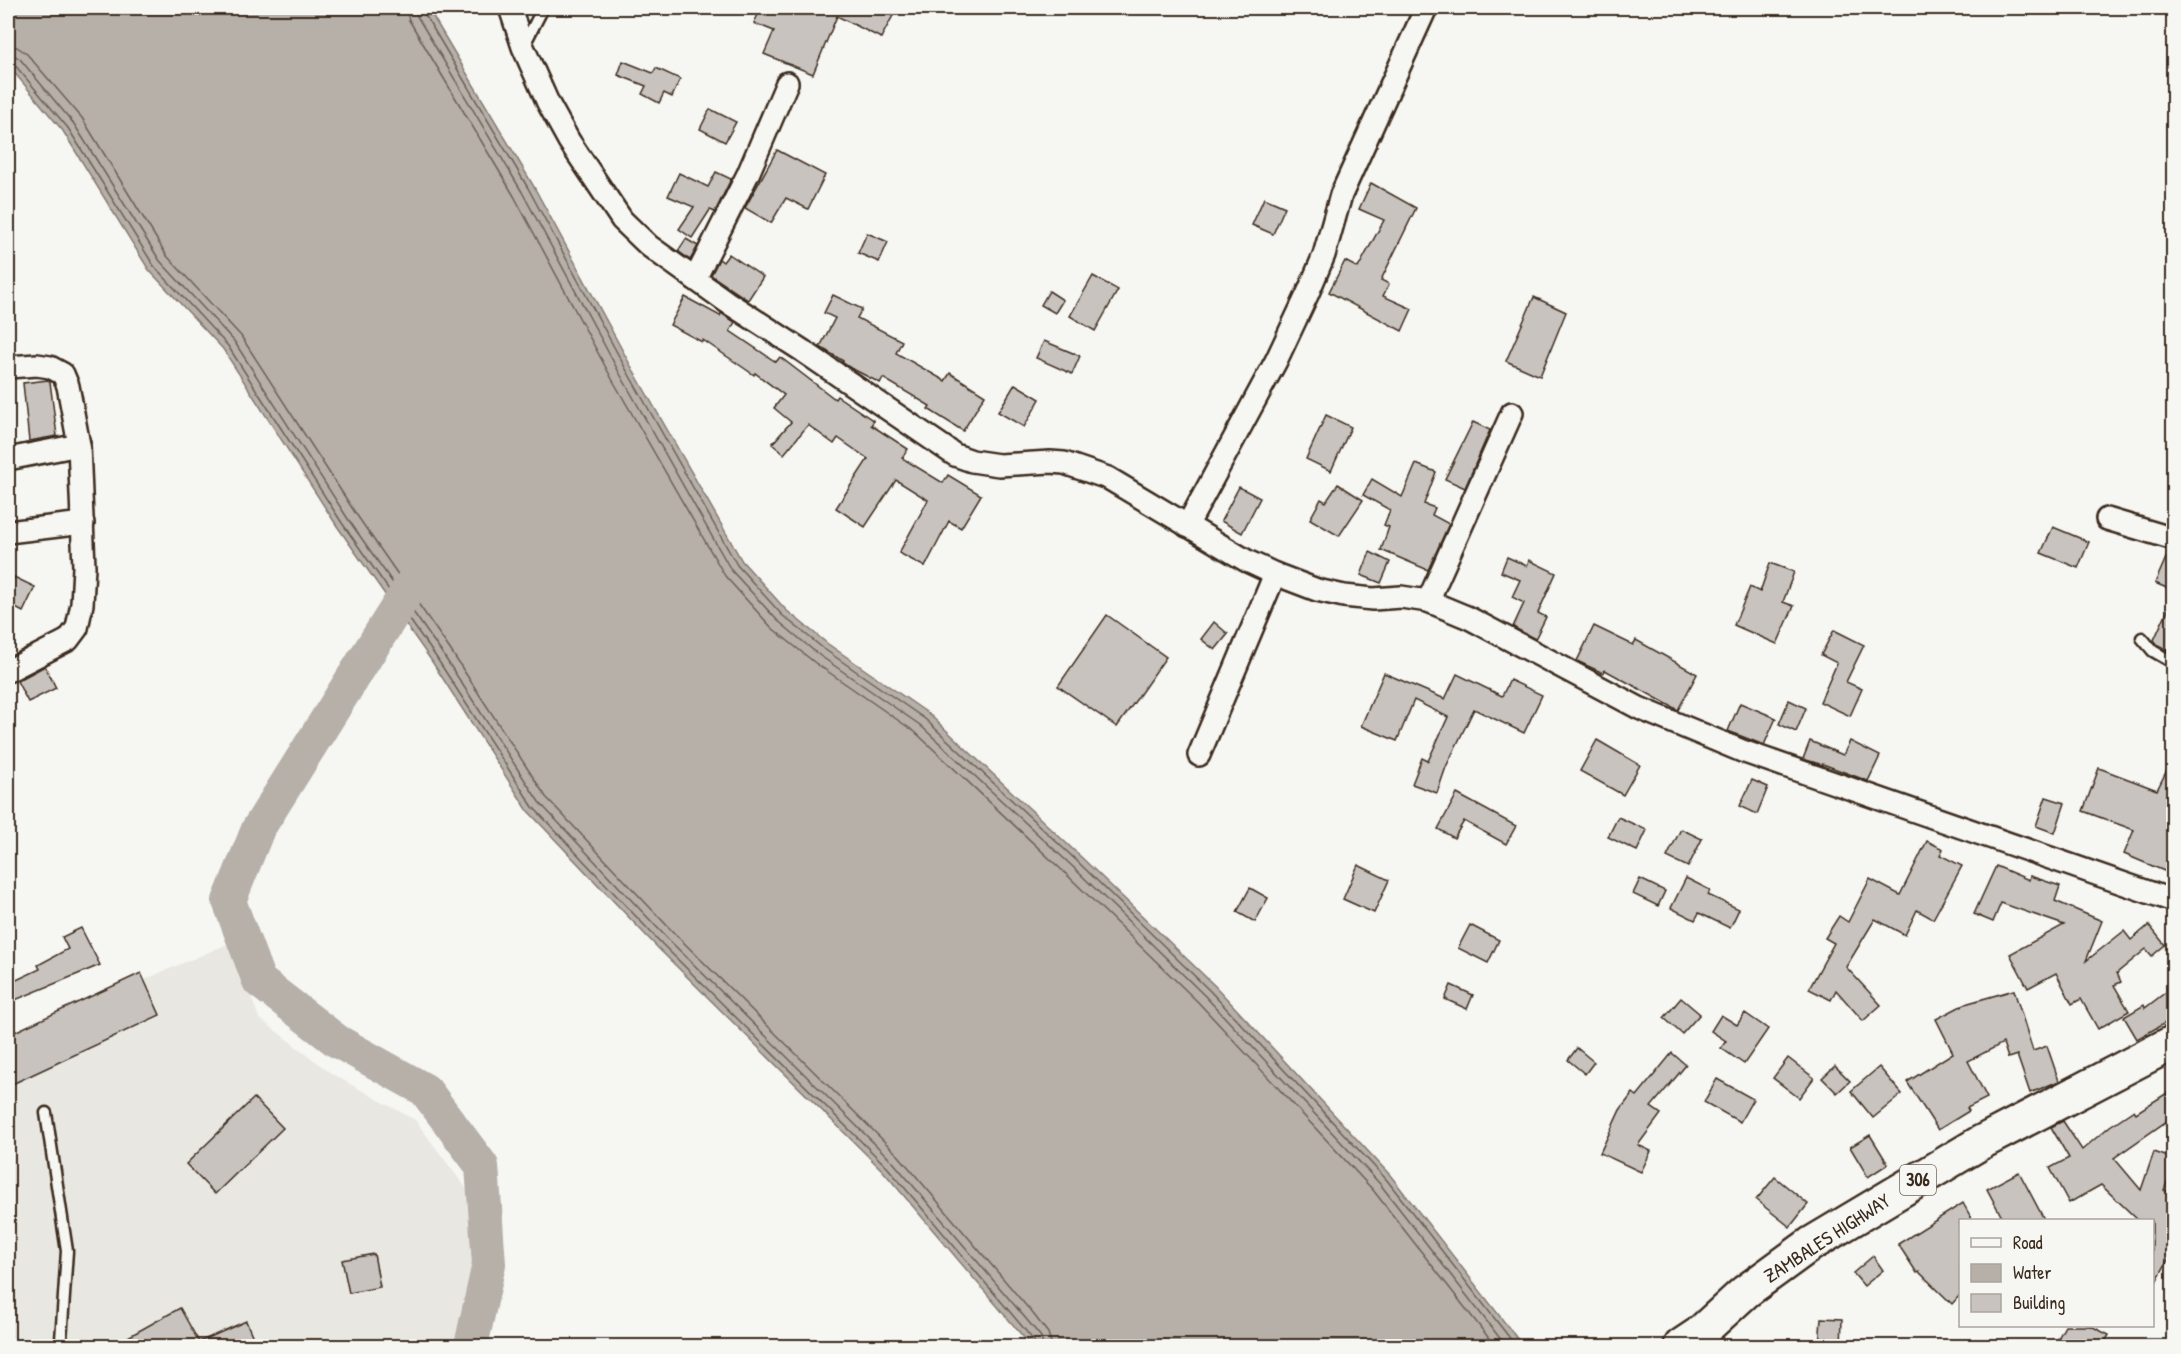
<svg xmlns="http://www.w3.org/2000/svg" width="2181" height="1354" font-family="'Patrick Hand',sans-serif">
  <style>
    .built { fill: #e8e7e2 }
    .water { fill: #b6b0a9; stroke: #857a71; stroke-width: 1.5 }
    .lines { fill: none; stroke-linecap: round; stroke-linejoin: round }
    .shore { stroke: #6c6056; stroke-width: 1.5 }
    .river { stroke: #b6b0a9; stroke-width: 34 }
    .building { fill: #c8c3be; stroke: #3b2a1e; stroke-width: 1.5 }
    .lane-casing { stroke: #3b2a1e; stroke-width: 15 }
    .street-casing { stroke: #3b2a1e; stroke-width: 26 }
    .primary-casing { stroke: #3b2a1e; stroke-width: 38 }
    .lane { stroke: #f6f6f2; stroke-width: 10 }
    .street { stroke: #f6f6f2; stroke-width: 21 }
    .primary { stroke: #f6f6f2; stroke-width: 33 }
    .labels { text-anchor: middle; stroke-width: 5; stroke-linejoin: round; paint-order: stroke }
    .shield { fill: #f6f6f2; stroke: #73675e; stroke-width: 1.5 }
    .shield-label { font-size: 18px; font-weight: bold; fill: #3b2a1e }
    .street-label { font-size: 20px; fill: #3b2a1e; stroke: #f6f6f2 }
  </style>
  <rect width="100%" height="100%" fill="#f6f6f2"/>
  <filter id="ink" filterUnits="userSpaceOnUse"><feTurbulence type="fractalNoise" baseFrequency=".0167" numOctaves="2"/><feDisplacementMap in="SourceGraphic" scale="12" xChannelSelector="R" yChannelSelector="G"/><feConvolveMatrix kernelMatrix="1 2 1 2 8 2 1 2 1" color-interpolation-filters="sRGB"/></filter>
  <g filter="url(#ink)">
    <path class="built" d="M230,943l29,75 73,56 83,46 53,71 7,93 -14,62h-453v-308z"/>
    <path class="water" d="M8,8h420l105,177 99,183 110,193 44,49 42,34 101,70 152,143 134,129 175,189 133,171h-492l-148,-175 -225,-223 -130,-137 -97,-151 -94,-134 -114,-177 -74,-79 -86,-139 -55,-66z"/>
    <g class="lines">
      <g class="shore">
        <path d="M406,8l3,12 105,176 98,183 113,197 47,52 42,34 101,70 150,141 133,129 175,188 122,156"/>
        <path d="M415,8l2,8 105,176 98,182 111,196 46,50 42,35 101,70 152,141 133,130 175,188 126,162"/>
        <path d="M423,8l1,5 104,175 99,183 110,194 45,50 42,34 101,70 152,142 133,130 176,188 130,167"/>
        <path d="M8,46l9,1 9,6 56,65 85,138 74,80 115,178 93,134 97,149 128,136 225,223 135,159 14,18 4,13"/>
        <path d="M8,55h6l6,4 54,65 86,137 74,80 114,178 94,134 97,149 129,137 225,223 134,158 14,17 2,9"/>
        <path d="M8,62l6,2 54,64 86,138 74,80 114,177 94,134 97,150 129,137 225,223 134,158 13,16 1,5"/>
      </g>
      <path class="river" d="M421,569l-163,260 -29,72 30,80 78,60 88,49 57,76 7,98 -18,82"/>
    </g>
    <g class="building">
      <path d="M761,8h136l-16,30 -44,-22 -24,58 -49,-20 10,-23 -20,-8z"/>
      <path d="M623,61l30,12 3,-5 24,11 -8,18 -8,-4 -5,10 -17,-9 4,-8 -28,-11z"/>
      <path d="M710,109l26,13 -11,20 -25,-13z"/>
      <path d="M777,150l48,25 -17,34 -22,-11 -15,25 -26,-15z"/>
      <path d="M716,172l15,7 -16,33 -5,-2 -18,28 -13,-9 15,-22 -26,-11 11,-23 29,14z"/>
      <path d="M1371,183l45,25 -35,72 8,4 -6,12 29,13 -10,22 -73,-39 16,-31 13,7 26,-48 -25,-11z"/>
      <path d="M1264,198l21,9 -12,27 -21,-9z"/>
      <path d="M867,233l21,9 -9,20 -21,-9z"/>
      <path d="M686,239l12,7 -8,14 -12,-9z"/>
      <path d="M729,254l34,23 -15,23 -37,-25 8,-16 4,3z"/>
      <path d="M1093,276l25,14 -23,41 -25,-15z"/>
      <path d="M1049,291l14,9 -8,13 -14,-8z"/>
      <path d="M833,295l29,14 -5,9 45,23 -6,12 49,28 5,-8 35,22 -22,36 -35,-22 2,-3 -47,-28 -3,5 -31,-16 -7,-5 1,-1 -23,-14 15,-29 -11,-5z"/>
      <path d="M685,297l35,19 1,-3 14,9 -5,9 46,31 4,-5 55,42 2,-3 37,25 -3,4 37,24 -6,9 41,25 5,-8 33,20 -20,33 -12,-7 -24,46 -26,-14 29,-53 -32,-20 -31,47 -29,-19 32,-49 -30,-21 -4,6 -26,-19 -24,29 -12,-10 19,-22 -17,-14 10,-13 -29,-22 -1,2 -51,-35 -1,2 -32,-17z"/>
      <path d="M1534,297l32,15 -26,64 -34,-15z"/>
      <path d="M1044,341l36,15 -8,18 -36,-16z"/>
      <path d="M48,380l2,2 7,54 -28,5 -6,-58z"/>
      <path d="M1015,384l25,15 -16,28 -26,-15z"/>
      <path d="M1326,415l25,12 -20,44 -25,-12z"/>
      <path d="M1473,422l17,8 -25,58 -20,-9z"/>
      <path d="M1416,464l20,8 -12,32 11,4 -3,7 17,9 -21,46 -47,-20 8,-23 -5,-2 6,-15 -27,-15 9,-16 30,18z"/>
      <path d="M1338,484l25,16 -24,36 -29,-17 11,-20 5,3z"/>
      <path d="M1239,487l21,11 -18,35 -21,-12z"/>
      <path d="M2053,527l36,15 -11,26 -37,-15z"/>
      <path d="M2169,551h5v40l-19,-8z"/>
      <path d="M1370,552l20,10 -9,21 -20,-8z"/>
      <path d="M1507,557l20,9 2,-6 27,13 -18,40 8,4 -11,22 -22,-12 11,-24 -12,-6 8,-17 -19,-8z"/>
      <path d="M1770,563l24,9 -11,30 11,4 -17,38 -43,-19 16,-38 10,5z"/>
      <path d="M14,577l21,10 -12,25 -15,-8v-13z"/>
      <path d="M2174,596v57l-16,-8 -4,-5z"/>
      <path d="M1107,615l59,42 -49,70 -59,-41z"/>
      <path d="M1214,622l14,12 -13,16 -14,-11z"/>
      <path d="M1594,626l39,19 3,-5 61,34 -19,36 -73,-40 -2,3 -26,-12z"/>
      <path d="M1834,630l30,15 -18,37 16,7 -12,27 -30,-14 17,-39 -16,-8z"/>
      <path d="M45,666l11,22 -28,14 -11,-21z"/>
      <path d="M1384,673l61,26 12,-25 45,22 8,-16 32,15 -18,38 -50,-24 -28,58 -9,26 -25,-9 10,-26 6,3 20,-44 -34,-17 -17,41 -36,-15z"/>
      <path d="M1789,700l17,8 -10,24 -17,-8z"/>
      <path d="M1740,703l36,15 -12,27 -36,-14z"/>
      <path d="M1597,740l43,25 -17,30 -43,-24z"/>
      <path d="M1810,741l33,14 7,-14 30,15 -12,25 -45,-17v1l-20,-6z"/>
      <path d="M2174,756v108l-5,9 -45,-19 10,-24 -51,-19 16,-43 58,22z"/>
      <path d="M1752,780l16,7 -11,27 -17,-8z"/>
      <path d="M1457,794l59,32 -10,18 -42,-23 -10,17 -16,-9z"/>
      <path d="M2046,797l19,6 -10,30 -19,-7z"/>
      <path d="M1618,817l29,13 -10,21 -29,-14z"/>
      <path d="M1681,829l21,10 -14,28 -21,-10z"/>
      <path d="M1927,841l16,8 -3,6 22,11 -29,53 -16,-9 -12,25 -30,-16 -29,48 35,38 -18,16 -27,-31 -5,10 -22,-11 25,-46 -9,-5 14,-22 9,6 22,-43 30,16z"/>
      <path d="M1358,865l31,15 -15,33 -31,-14z"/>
      <path d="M1996,866l33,14 1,-4 30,10 -5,15 47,20 -16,40 38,-30 7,9 18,-15 16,20 -13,11 -6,-7 -29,24 4,9 -7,3 15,26 -31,18 -17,-30 -9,5 -16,-31 -28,15 -18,-34 54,-29 -63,-22 -8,19 -19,-8z"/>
      <path d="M1686,878l24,12 -2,5 31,14 -9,19 -31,-15 -4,7 -24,-12z"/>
      <path d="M1640,879l25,12 -7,15 -25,-12z"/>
      <path d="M1250,888l18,10 -13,24 -18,-10z"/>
      <path d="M1470,925l29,15 -11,23 -30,-15z"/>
      <path d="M81,928l19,37 -92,38v-19l32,-15 -2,-4 30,-16 -6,-12z"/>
      <path d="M141,973l19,42 -152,71v-51z"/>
      <path d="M1451,985l22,10 -6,14 -22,-10z"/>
      <path d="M2174,986v32l-37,21 -13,-22 20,-12 1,3z"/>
      <path d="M2014,990l19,61 14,-5 12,35 -29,12 -13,-38 -9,3 -5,-15 -35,18 19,37 -20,10 2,3 -31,19 -31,-48 46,-29 -17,-34 29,-15z"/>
      <path d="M1681,998l19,16 -18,20 -18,-16z"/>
      <path d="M1745,1013l23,16 -24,35 -23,-16 5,-7 -15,-10 10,-16 16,10z"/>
      <path d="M1577,1048l17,14 -9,12 -17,-14z"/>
      <path d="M1672,1053l14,12 -35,42 10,7 -23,31 13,6 -10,21 -41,-19 20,-43 13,-17 4,3z"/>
      <path d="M1788,1058l26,20 -15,20 -26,-20z"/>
      <path d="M1835,1066l15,15 -13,12 -15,-15z"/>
      <path d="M1879,1067l23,27 -29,24 -22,-27z"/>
      <path d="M1717,1079l36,20 -13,23 -36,-20z"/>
      <path d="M2167,1093l7,9v14l-60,42 27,32 13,-38 20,7v7l-10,24 10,4v55l-22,40v-68h-13l-38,-36 -32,18 -19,-35 19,-10 -18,-31 12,-6 19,29 28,-24 24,-16 2,3z"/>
      <path d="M254,1098l29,30 -68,66 -29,-30z"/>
      <path d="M1870,1135l18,29 -20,13 -18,-30z"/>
      <path d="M2019,1172l26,49h-41l-17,-32z"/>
      <path d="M1775,1177l33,27 -18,23 -34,-27z"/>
      <path d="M1963,1203l10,18h-13v74l-8,9 -33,-32 -2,1 -19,-29z"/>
      <path d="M374,1254l6,33 -31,6 -7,-33z"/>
      <path d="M1873,1256l10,14 -19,16 -11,-13z"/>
      <path d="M180,1308l19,34 47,-21 11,26h-147z"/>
      <path d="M1821,1318l21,1 -1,28h-22z"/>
      <path d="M2065,1326h26l18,9 -7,12h-37l-9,-5z"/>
    </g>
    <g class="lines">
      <defs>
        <g id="lane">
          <path d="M524,45l19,-37"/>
          <path d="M2142,638l11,13 21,12"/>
          <path d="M46,1113l21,138 -6,89 -2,6"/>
        </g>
        <g id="street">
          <path d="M510,8l13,39 25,56 21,38 53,79 27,26 78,56 76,49 152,104 17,6 27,4 51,-3 14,1 44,15 139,83 28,13 42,16 27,6 29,3 28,-2 27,4 41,17 170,90 103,43 432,150"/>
          <path d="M695,279l53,-105 39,-91"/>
          <path d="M8,367l29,-2 13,2 13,7 5,12 11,59 -71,14"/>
          <path d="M2107,519l67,20"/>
          <path d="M1187,526l89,-165 32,-68 16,-38 17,-60 85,-187"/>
          <path d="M8,532l75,-9"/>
          <path d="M1428,601l84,-188"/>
          <path d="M8,671l60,-31 9,-12 5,-24 2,-37 -5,-122"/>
          <path d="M1199,755l76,-181"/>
        </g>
        <path id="primary" d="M1681,1346l18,-12 46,-42 66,-48 169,-101 194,-101"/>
      </defs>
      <use href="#lane" class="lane-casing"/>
      <use href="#street" class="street-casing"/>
      <use href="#primary" class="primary-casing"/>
      <use href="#lane" class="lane"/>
      <use href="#street" class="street"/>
      <use href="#primary" class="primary"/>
    </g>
  </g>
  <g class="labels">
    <rect class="shield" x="1900" y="1165" width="36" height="30" rx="4.5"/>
    <g class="shield-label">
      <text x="1918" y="1186">306</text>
    </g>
    <g class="street-label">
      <text transform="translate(1827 1238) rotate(-33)" y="7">ZAMBALES HIGHWAY</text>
    </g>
  </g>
  <rect width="2181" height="1354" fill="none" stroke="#f6f6f2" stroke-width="30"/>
  <rect x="15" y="15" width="2151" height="1324" fill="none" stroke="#3b2a1e" stroke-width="2" filter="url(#ink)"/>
  <rect x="1959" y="1219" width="195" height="108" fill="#f6f6f2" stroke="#aba49d" stroke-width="1.5"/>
  <rect x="1971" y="1238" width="30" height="9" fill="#f6f6f2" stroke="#aba49d" stroke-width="1.5"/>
  <text x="2013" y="1249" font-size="18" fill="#3b2a1e">Road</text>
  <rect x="1971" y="1264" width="30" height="18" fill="#b6b0a9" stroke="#aba49d" stroke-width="1.5"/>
  <text x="2013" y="1279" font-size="18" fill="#3b2a1e">Water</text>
  <rect x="1971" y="1294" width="30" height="18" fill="#c8c3be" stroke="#aba49d" stroke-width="1.5"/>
  <text x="2013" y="1309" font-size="18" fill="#3b2a1e">Building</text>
</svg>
